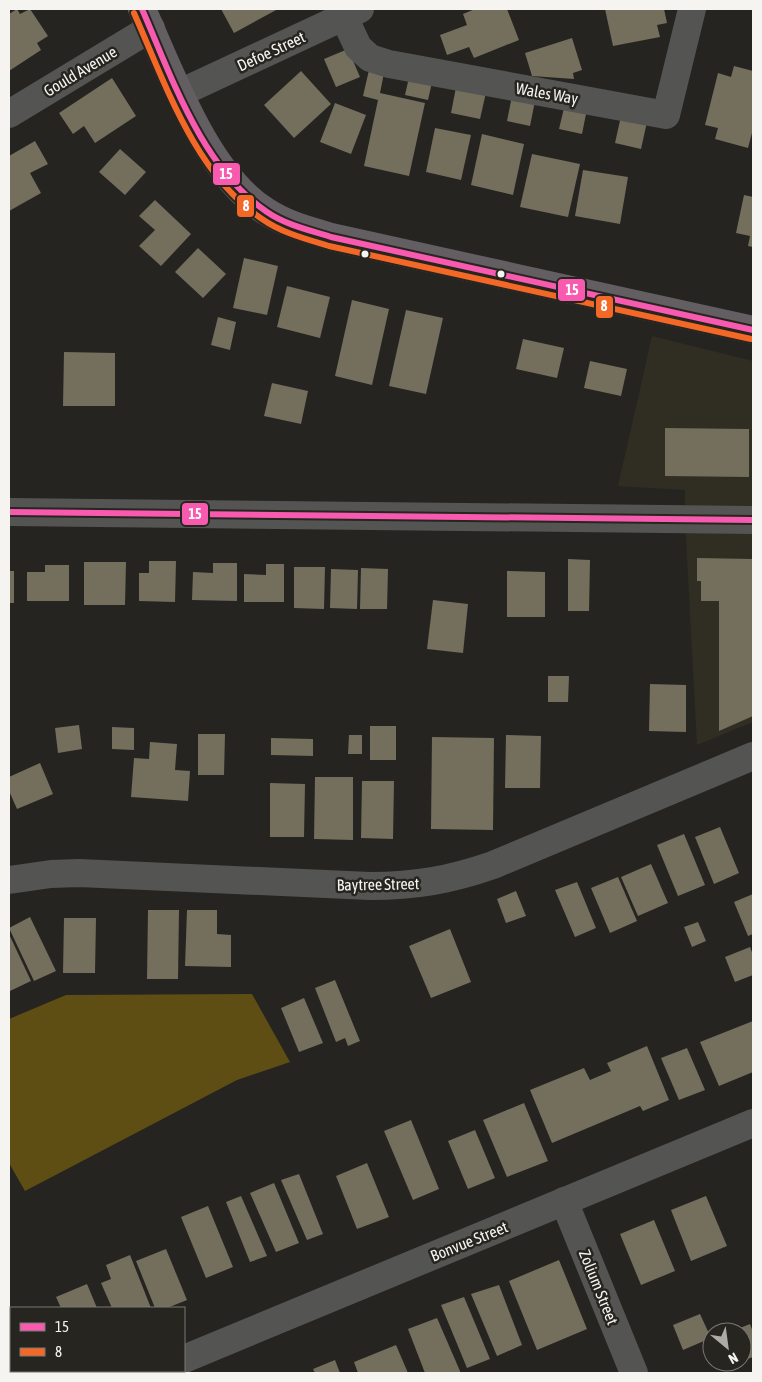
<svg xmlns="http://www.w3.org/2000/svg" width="762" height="1382" font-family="'Asap Condensed',sans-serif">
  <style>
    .built { fill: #302d22 }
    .forest { fill: #5f4e13 }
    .building { fill: #746e5d }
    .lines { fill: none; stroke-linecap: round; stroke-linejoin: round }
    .street { stroke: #545452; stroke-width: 28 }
    .secondary { stroke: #545452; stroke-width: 28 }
    .primary { stroke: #625e62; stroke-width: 28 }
    .bus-1-casing { stroke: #27251f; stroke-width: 10 }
    .bus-2-casing { stroke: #27251f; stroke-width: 10 }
    .bus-1 { stroke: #f75aaf; stroke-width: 6 }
    .bus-2 { stroke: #f36827; stroke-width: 6 }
    .bus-dot { fill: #f5f4f0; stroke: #27251f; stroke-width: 2 }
    .labels { text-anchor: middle; stroke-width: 5; stroke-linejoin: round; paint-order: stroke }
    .street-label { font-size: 16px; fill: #f5f4f0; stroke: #27251f }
    .line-badge { stroke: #27251f; stroke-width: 2 }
    .badge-label { font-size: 14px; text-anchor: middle; font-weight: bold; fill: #fff }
  </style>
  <rect width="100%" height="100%" fill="#252421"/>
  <path class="built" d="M652,336l101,25v361l-56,23 -12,-225v-30l-67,-4z"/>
  <path class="forest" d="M252,994l38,68 -53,18 -212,111 -16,-28v-144l57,-24z"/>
  <g class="building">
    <path d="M17,9l3,5 10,-5 18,27 -11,7 4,7 -32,21v-57z"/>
    <path d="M221,9h57l-44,24z"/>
    <path d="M475,9h32l12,31 -45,18 -5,-11 -22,8 -7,-20 27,-10 -4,-11z"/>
    <path d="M605,9h59l3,14 -10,2 3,12 -47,9z"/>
    <path d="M572,38l10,32 -9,3 1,6 -42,-3 -7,-23z"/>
    <path d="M348,49l12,28 -24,10 -12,-28z"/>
    <path d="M734,66l19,5v58l-5,19 -33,-9 3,-11 -13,-3 13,-52 13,4z"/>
    <path d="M369,70l15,3 -4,20 45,10 -16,73 -45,-10 14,-66 -15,-4z"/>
    <path d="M301,71l30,33 -37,34 -30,-33z"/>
    <path d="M410,73l23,5 -5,22 -23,-5z"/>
    <path d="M112,78l24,38 -41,27 -11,-17 -11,8 -14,-21z"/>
    <path d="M457,82l30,6 -7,31 -29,-6z"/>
    <path d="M512,96l23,5 -5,25 -23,-5z"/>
    <path d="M335,103l31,12 -15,39 -31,-12z"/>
    <path d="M565,104l22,5 -5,25 -23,-5z"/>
    <path d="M621,116l26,6 -6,27 -26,-6z"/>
    <path d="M435,128l36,7 -10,45 -35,-8z"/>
    <path d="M482,134l42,10 -11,51 -42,-10z"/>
    <path d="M35,141l13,23 -18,9 11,20 -32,18v-55z"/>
    <path d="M120,149l26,23 -21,23 -26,-23z"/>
    <path d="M532,154l48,10 -12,53 -48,-10z"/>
    <path d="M583,170l45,7 -8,47 -45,-8z"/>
    <path d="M744,195l9,2v50l-5,-1 2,-10 -14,-3z"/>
    <path d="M155,200l36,34 -30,32 -22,-20 16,-16 -16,-14z"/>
    <path d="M198,248l28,26 -23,24 -28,-26z"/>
    <path d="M244,258l34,8 -11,49 -34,-7z"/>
    <path d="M287,286l43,11 -10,41 -43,-11z"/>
    <path d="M352,300l37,9 -17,76 -37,-9z"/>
    <path d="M406,310l37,8 -17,76 -37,-8z"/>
    <path d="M218,317l18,5 -6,28 -19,-5z"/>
    <path d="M523,339l41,9 -7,30 -41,-9z"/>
    <path d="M64,352l51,1v53h-52z"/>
    <path d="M590,361l37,8 -6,27 -37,-8z"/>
    <path d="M272,383l36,8 -7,33 -37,-8z"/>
    <path d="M665,428l84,1v48l-84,-1z"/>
    <path d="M697,558l56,1v157l-34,15v-130h-18v-20h-4z"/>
    <path d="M568,559l22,1 -1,51h-21z"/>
    <path d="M149,561h27l-1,41 -36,-1v-28h10z"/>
    <path d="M84,562h42l-1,43h-41z"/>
    <path d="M213,563h24v38l-45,-1 1,-28 20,1z"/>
    <path d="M266,564h18v38h-40v-28l22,1z"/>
    <path d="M45,565h24v36h-42v-29h18z"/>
    <path d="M294,567h31l-1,42 -30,-1z"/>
    <path d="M361,568l27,1 -1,40h-27z"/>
    <path d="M331,569l27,1 -1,39 -27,-1z"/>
    <rect x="9" y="571" width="5" height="32"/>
    <path d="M507,571l38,1v45h-38z"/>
    <path d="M433,600l35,4 -5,49 -36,-4z"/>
    <path d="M548,676h21l-1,26h-20z"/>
    <path d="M650,684l36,1v47l-37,-1z"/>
    <path d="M79,725l3,24 -24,4 -3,-25z"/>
    <rect x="370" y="726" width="26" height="34"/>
    <path d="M112,727l22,1v22l-22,-1z"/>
    <path d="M198,734h27l-1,41h-26z"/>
    <path d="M349,735h13v19h-14z"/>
    <path d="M506,735l35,1 -1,52h-35z"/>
    <path d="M432,737l62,1 -1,92 -62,-1z"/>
    <path d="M271,738l42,1v17l-42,-1z"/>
    <path d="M150,742l27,2 -2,26 15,1 -2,30 -57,-4 3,-39 15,1z"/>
    <path d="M40,763l13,31 -36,15 -8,-18v-14z"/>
    <path d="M315,777h38v63l-39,-1z"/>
    <path d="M362,781h32l-1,58 -32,-1z"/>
    <path d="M270,783l35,1 -1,53h-34z"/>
    <path d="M720,827l19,46 -25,11 -19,-47z"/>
    <path d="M684,834l21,51 -27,11 -21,-51z"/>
    <path d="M651,864l17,39 -30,13 -17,-39z"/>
    <path d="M618,877l19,44 -27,12 -19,-45z"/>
    <path d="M577,882l19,46 -21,9 -20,-47z"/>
    <path d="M516,891l10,25 -20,7 -9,-24z"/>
    <path d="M753,894v40l-5,2 -14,-34z"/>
    <path d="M148,910h31l-1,69h-31z"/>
    <path d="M187,910h30v24l14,1v32l-46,-1z"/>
    <path d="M30,917l26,54 -22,10 -25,-53z"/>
    <path d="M64,918h32l-1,55h-32z"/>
    <path d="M698,922l8,19 -14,6 -8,-20z"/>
    <path d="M450,929l21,53 -40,16 -22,-52z"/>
    <path d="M9,934l22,47 -21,10 -1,-4z"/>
    <path d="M750,947l3,8v20l-18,7 -10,-25z"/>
    <path d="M335,980l25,61 -12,5 -3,-8 -9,4 -21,-54z"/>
    <path d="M304,998l19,45 -24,9 -18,-44z"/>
    <path d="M753,1021v51l-34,14 -19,-44z"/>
    <path d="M647,1046l22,54 -26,11 -3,-5 -88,37 -22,-53 54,-22 6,12 21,-9 -4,-8z"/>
    <path d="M687,1048l18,42 -26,10 -18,-42z"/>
    <path d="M524,1103l24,58 -41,16 -24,-57z"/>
    <path d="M411,1120l28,69 -26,11 -29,-69z"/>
    <path d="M475,1130l20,48 -27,11 -20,-48z"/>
    <path d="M367,1163l22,54 -32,12 -21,-53z"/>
    <path d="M299,1174l24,60 -16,6 -26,-60z"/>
    <path d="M274,1183l25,60 -23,9 -26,-59z"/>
    <path d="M241,1196l26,60 -17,6 -24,-60z"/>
    <path d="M706,1196l21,50 -36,15 -20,-51z"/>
    <path d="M208,1206l25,61 -27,11 -25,-61z"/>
    <path d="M654,1220l21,51 -34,14 -21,-51z"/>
    <path d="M166,1249l21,51 -20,8h-12l-19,-47z"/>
    <path d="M130,1255l21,53h-39l-11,-25 10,-4 -5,-14z"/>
    <path d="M559,1260l28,69 -50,21 -28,-69z"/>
    <path d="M87,1284l10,24h-36l-5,-11z"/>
    <path d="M499,1285l23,60 -25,11 -26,-62z"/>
    <path d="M464,1297l26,62 -23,9 -26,-63z"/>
    <path d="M700,1314l11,24 -28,12 -10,-25z"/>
    <path d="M437,1318l23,53v2h-35l-17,-44z"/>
    <path d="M750,1324l3,8v25l-11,4v-29h-12z"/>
    <path d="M9,1336l2,6v13l-2,1z"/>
    <path d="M396,1345l12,28h-50l-4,-11z"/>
    <path d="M335,1360l5,13h-25l-2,-4z"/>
  </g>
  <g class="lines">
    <g class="street">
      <path d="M344,17l14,30 12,11 19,6 277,51 26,-106"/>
      <path d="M180,93l180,-84"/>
      <path d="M9,114l142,-86"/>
      <path d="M564,1201l70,172"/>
      <path d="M184,1359l569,-236"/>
      <path d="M148,1373l6,-2"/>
    </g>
    <g class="secondary">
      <path d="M9,512l744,8"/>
      <path d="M9,880l42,-6 28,-1 291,13c45,0 80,-6 123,-21l260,-109"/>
    </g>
    <path class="primary" d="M142,9c28,62 65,167 125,203 20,13 42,18 64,25l422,93"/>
    <defs>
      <g id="bus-1">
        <path d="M142,9c30,69 60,159 125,203 19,13 42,18 64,25l422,93"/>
        <path d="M9,512l744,8"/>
      </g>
      <path id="bus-2" d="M134,13c31,70 61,161 128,206 20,14 44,20 67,27l422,93"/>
    </defs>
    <use href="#bus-1" class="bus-1-casing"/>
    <use href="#bus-2" class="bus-2-casing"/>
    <use href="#bus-1" class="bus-1"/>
    <use href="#bus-2" class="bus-2"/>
  </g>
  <g class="bus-dot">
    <circle cx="365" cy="254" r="4.5"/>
    <circle cx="501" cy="274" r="4.5"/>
  </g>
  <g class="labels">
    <g class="street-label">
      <text transform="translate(271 51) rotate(-25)" y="6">Defoe Street</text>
      <text transform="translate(80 71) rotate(-31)" y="6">Gould Avenue</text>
      <text transform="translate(547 93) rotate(10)" y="6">Wales Way</text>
      <text transform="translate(378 884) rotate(-1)" y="6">Baytree Street</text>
      <text transform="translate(469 1241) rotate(-22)" y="6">Bonvue Street</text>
      <text transform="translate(599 1287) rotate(68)" y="6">Zolium Street</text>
    </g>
  </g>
  <g class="line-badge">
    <rect x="212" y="162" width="29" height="24" rx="5" fill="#f75aaf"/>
    <rect x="236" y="194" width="19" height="24" rx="5" fill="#f36827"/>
    <rect x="557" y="278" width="29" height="24" rx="5" fill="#f75aaf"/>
    <rect x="595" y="295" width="19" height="24" rx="5" fill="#f36827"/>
    <rect x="181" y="502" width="28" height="24" rx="5" fill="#f75aaf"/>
  </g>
  <g class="badge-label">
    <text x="226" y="179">15</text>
    <text x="246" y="211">8</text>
    <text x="572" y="295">15</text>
    <text x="604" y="311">8</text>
    <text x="195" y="519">15</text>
  </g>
  <rect width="762" height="1382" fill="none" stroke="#f5f4f0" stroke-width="20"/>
  <rect x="10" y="1307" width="175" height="65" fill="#27251f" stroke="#797873"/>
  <rect x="20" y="1323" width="25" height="8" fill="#f75aaf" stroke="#797873"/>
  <text x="55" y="1332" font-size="15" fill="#f5f4f0">15</text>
  <rect x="20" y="1348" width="25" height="8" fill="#f36827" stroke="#797873"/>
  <text x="55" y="1357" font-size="15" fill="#f5f4f0">8</text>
  <g transform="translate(727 1347) rotate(151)"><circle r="24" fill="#27251f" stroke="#797873"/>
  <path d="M0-4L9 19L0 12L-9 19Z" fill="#acaba8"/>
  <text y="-8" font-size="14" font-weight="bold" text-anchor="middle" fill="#f5f4f0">N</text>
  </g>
</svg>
